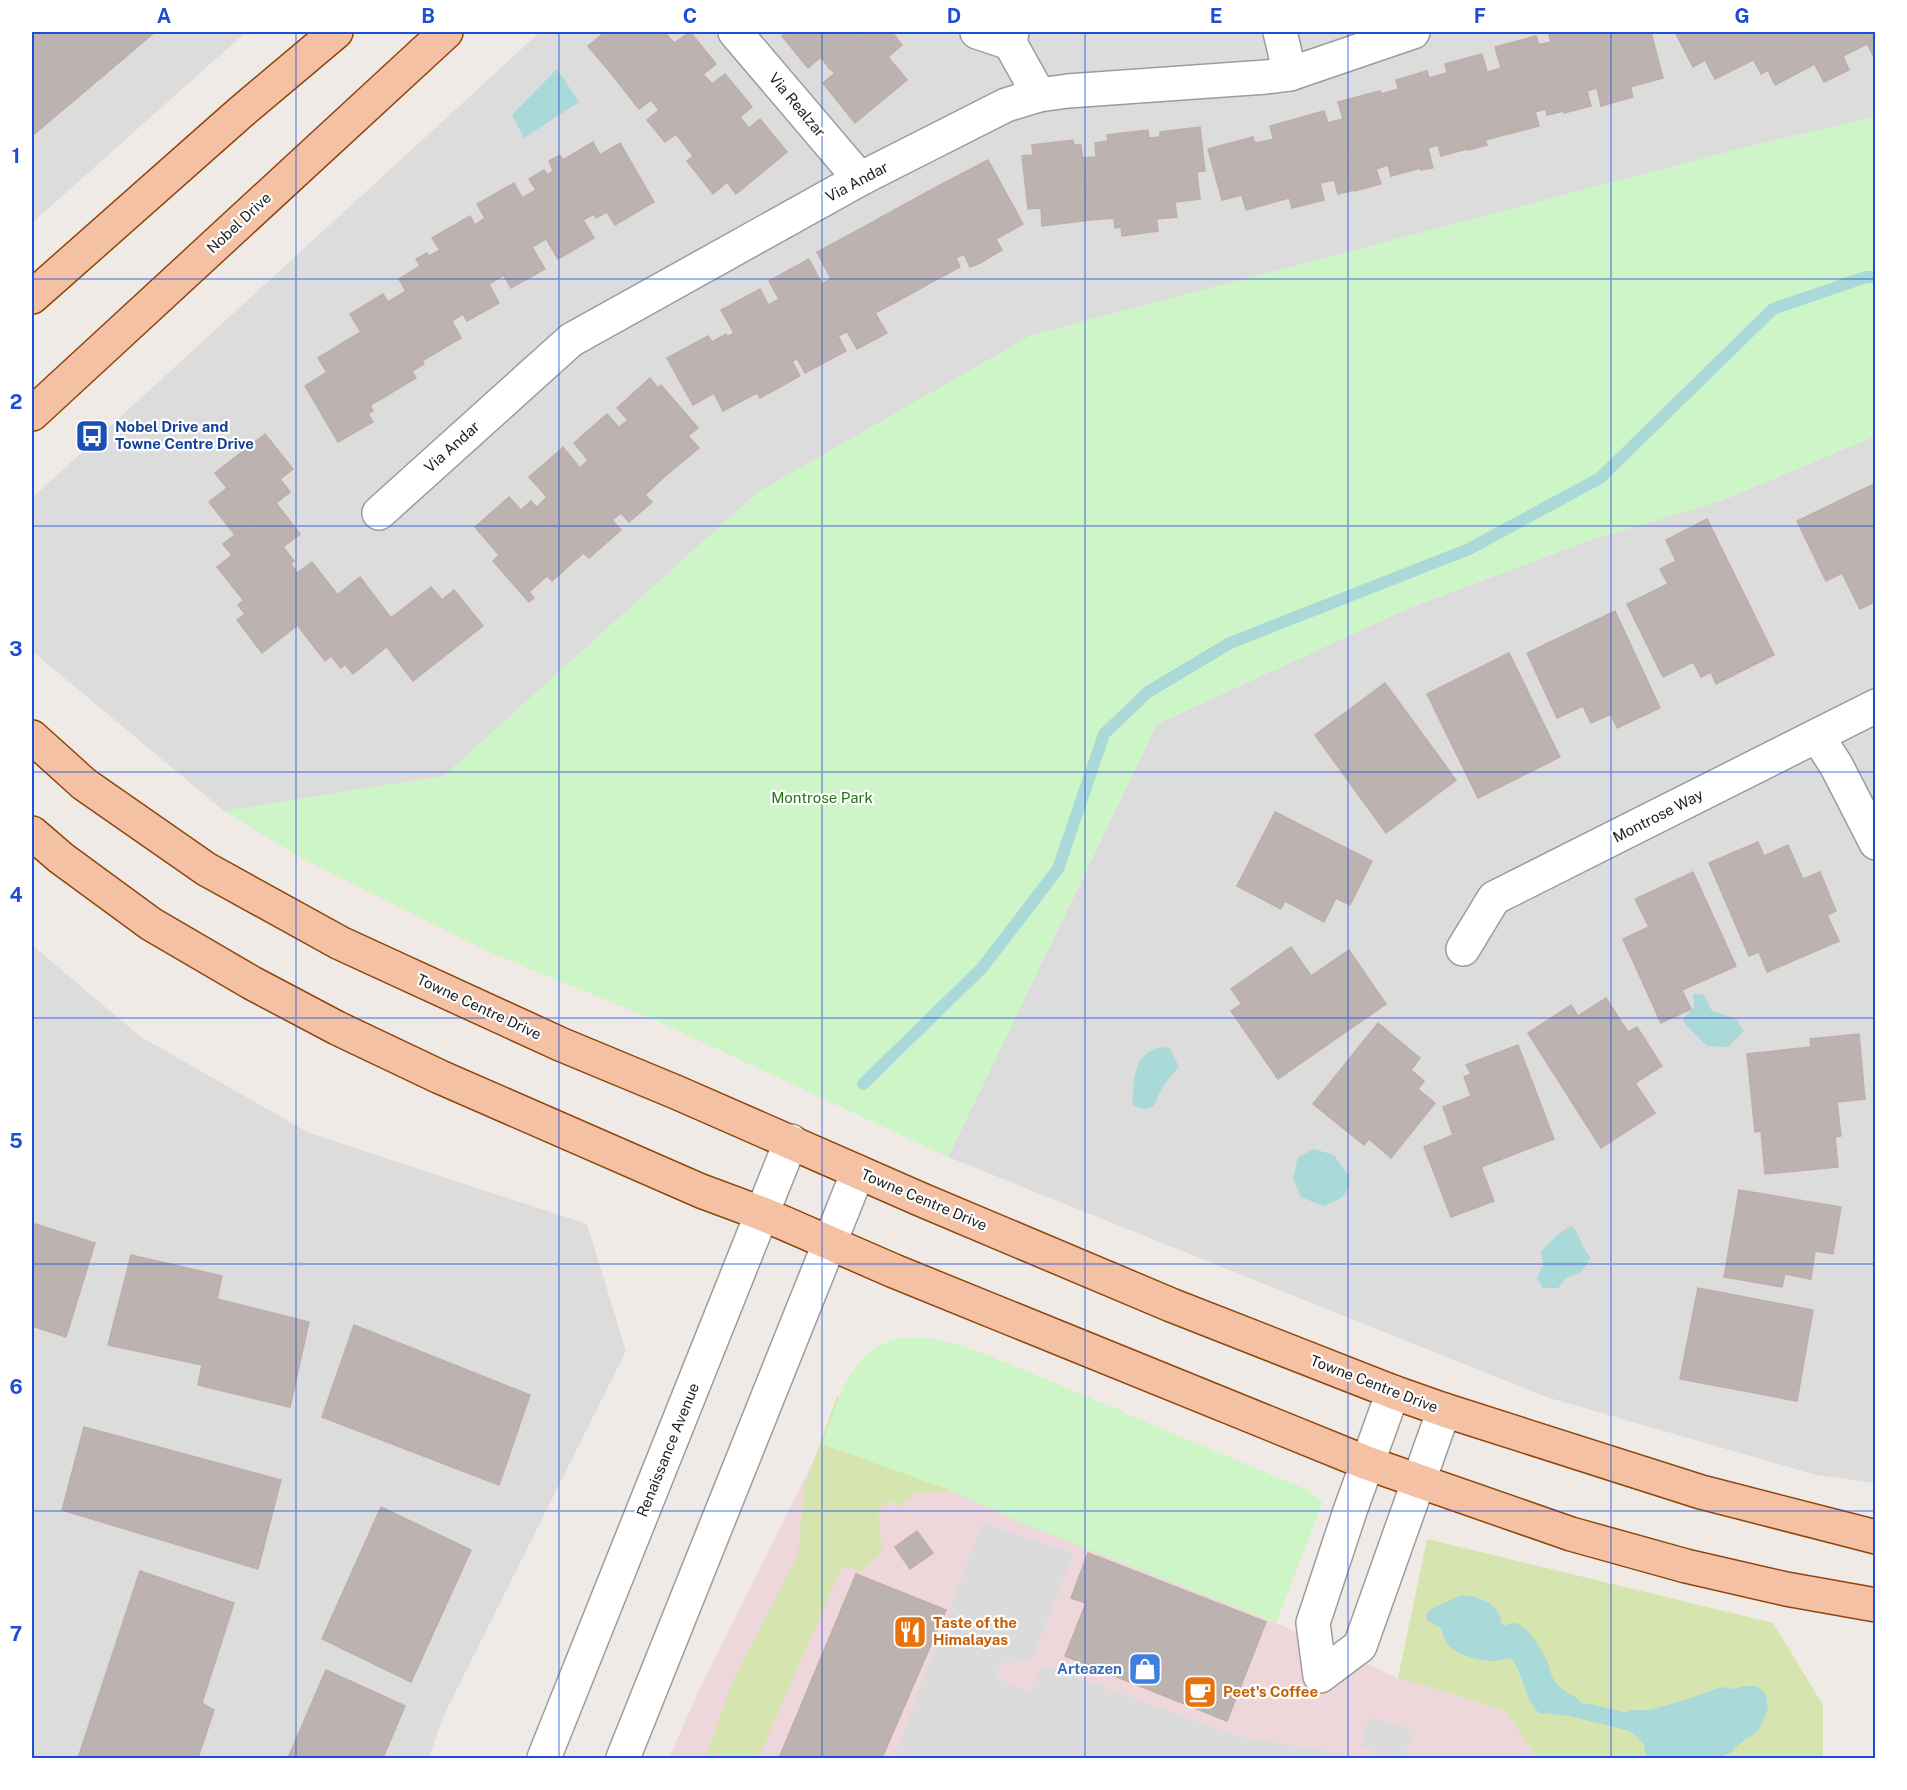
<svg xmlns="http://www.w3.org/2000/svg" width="1907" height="1790" font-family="'Public Sans',sans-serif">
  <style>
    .residential { fill: #dddcdc }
    .commercial { fill: #eed7db }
    .grass { fill: #d6e5b0 }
    .park { fill: #cef5c7 }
    .parking { fill: #dbdbdb }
    .water { fill: #aad9d9 }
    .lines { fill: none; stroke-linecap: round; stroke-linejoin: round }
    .stream { stroke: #aad9d9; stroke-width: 12 }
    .building { fill: #bcb2af; stroke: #c0aeaa; stroke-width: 1.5 }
    .minor-casing { stroke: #9c9c9c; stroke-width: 36 }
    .major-casing { stroke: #8f460b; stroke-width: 36 }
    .minor { stroke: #fff; stroke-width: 33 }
    .major { stroke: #f5c1a5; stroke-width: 33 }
    .grid { fill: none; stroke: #1d4ed8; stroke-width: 1.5; stroke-opacity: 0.55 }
    .labels { text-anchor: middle; stroke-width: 4.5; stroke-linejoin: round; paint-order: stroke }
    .street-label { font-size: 15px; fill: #1f1f1f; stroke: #fff }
    .transit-label { font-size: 15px; font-weight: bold; fill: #164399; stroke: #fff; text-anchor: start }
    .park-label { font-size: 15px; fill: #227614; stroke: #fff }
    .food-label { font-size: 15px; font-weight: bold; fill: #c56008; stroke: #fff; text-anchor: start }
    .shop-label { font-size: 15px; font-weight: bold; fill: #366cbe; stroke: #fff; text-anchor: end }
    .neatline { fill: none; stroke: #1d4ed8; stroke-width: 2 }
    .grid-label { font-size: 20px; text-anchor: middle; font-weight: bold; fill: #1d4ed8 }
  </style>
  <rect width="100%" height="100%" fill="#efeae6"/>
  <g class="residential">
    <path d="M32,32h214l-214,191z"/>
    <path d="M540,32h1335v85l-133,31 -984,344 -314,284 -220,35 -192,-160v-153z"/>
    <path d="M1875,436v1047l-59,-8 -270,-78 -598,-240 209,-433 250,-115 186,-70 130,-39z"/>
    <path d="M32,945l109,92 168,96 278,91 39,127 -184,368 -13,39h-397z"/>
  </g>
  <path class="commercial" d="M822,1444l130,47 72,33 252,99 122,55 106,32 33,48h-868l33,-74z"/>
  <g class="grass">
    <path d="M987,1355l136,57 -10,24 196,55 13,11 -46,121 -252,-99 -72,-33 -36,2 -18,14 -7,-8 -13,11 4,43 -22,19 -17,-7 -85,193h-53l28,-78 65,-125 6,-67 33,-92 10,3z"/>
    <path d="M1427,1539l346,84 50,82v53h-286l-33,-48 -106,-32z"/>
  </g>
  <g class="park">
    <path d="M1875,117v319l-152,64 -130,39 -186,70 -250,115 -209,433 -293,-137 -164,-67 -186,-93 -81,-49 220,-35 314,-284 273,-157 711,-187z"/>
    <path d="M929,1338l30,7 28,10 323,136 12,11 -46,121 -252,-99 -72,-33 -130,-47c16,-41 26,-93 75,-105 10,-2 22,-1 32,-1z"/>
  </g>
  <g class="parking">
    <path d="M982,1523l92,31 -43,107 -31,2 -3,15 32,14 14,-27 192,70 113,20 -1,3h-453z"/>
    <path d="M1369,1717l47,13 -13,28h-10l-32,-11z"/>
  </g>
  <g class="water">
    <path d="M557,69l22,33 -55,36 -12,-23z"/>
    <path d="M1693,993l11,2 8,16 24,8 8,12 -16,16 -21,-1 -21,-21 -3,-6 11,-12z"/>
    <path d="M1160,1047l10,1 9,19c-12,12 -19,23 -25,39l-8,3 -13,-3c-1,-12 1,-39 9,-48 5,-6 11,-8 18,-11z"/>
    <path d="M1314,1149l20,6 16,23c-3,20 -9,21 -27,28l-22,-9 -8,-18 5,-22z"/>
    <path d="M1572,1226c9,11 10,22 19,32l-10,14 -15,6 -8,10h-15l-6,-10 6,-13 -2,-14c10,-9 18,-20 31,-25z"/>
    <path d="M1462,1595c15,1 40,9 39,28l3,3c3,-1 6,-3 9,-3 12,-1 30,28 34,38 3,7 4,16 9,22 8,11 19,10 26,21h9l36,9 2,-3h20l30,-8 42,-15 11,2 14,-3h9l6,3 5,6 2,13 -8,20 -7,7 -10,6 -13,12 -13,5h-67l-5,-5 -1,-9 -14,-13 -61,-15 -30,-3c-15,-15 -15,-37 -27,-54l-5,-1c-15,8 -47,-1 -59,-13 -4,-4 -5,-11 -7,-17l-13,-7c-3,-5 -2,-8 3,-12z"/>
  </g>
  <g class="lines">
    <path class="stream" d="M863,1084l119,-116 76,-99 46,-135 44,-42 82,-49 239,-94 131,-71 173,-169 93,-32h10"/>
  </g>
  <g class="building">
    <path d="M32,32h123l-123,104z"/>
    <path d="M603,32h61l2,2 -52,43 -26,-31 16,-13z"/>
    <path d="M690,32l26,32 -57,46 -8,-10 -12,9 -25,-32 52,-43 8,9z"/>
    <path d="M787,32h86l-44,36 -8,-11 -13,11 -26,-32z"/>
    <path d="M873,32h19l10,13 -14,12 19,23 -52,43 -32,-40 12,-10 -6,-5z"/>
    <path d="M1548,32h47l9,33 19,-6 10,38 -32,9 -4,-18 -10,3 4,15 -27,7 -18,-70 5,-1z"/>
    <path d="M1595,32h56l12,46 -33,9 -7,-28 -19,6z"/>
    <path d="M1675,32h64l14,28 -38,19 -10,-19 -12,7z"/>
    <path d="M1739,32h59l17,32 -40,21 -7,-15 -7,4z"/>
    <path d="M1798,32h62l7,12 -24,12 6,14 -25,12z"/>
    <path d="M1860,32h16v29l-9,-17z"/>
    <path d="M1536,36l3,9 7,-2 18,68 -17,4 -1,-6 -11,3 4,14 -27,7 -17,-63 6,-2 -6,-21z"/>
    <path d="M1482,54l5,18 8,-2 17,63 -27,7 2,5 -19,5 -23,-86z"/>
    <path d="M1427,71l2,7 18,-5 20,76 -26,7 -3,-11 -10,3 5,20 -12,2 -25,-90z"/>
    <path d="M703,74l9,10 13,-10 27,33 -59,49 -17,-22 -11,8 -18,-22z"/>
    <path d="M1399,89l22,79 -30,8 -3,-11 -12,4 5,15 -27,7 -19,-70 8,-2 -5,-17 42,-11 1,3z"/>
    <path d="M1324,111l4,12 7,-2 19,69 -16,4 -4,-14 -14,3 4,17 -32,8 -22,-82z"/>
    <path d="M740,117l9,11 11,-9 27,33 -51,42 -9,-12 -14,12 -26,-33z"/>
    <path d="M1200,127l5,44 -8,1 3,27 -25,3 2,15 -20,2 -5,-39 -7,1 -3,-28 8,-1 -1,-14 11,-1v-5z"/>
    <path d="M1148,130l2,22 -8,1 3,28 7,-1 6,51 -36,5 -1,-9 -6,1 -1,-10 -24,2 -7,-62 13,-1 -1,-14 13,-2 -1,-6z"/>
    <path d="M1253,137l2,6 19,-4 15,59 -43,12 -4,-15 -20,5 -14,-51z"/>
    <path d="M1073,140l1,5h7l9,75 -48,6 -1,-18 -13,1 -6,-53 11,-1 -1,-10z"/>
    <path d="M593,142l7,13 20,-12 34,59 -39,23 -8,-13 -11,6 -33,-58z"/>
    <path d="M560,155l34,59 -11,6 11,18 -36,21 -36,-61 14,-8 -7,-11 15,-9 3,5 6,-4 -4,-10z"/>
    <path d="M988,160l35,64 -27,15 6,11 -22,13 -42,-77z"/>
    <path d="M514,183l32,56 -14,8 13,22 -34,19 -36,-63 10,-7 -8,-14z"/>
    <path d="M938,186l42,77 -10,4 -6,-13 -8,4 4,9 -26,14 -38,-72z"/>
    <path d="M896,209l38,72 -36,20 -38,-72z"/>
    <path d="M470,216l34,59 -15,9 10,19 -32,18 -38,-65 11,-6 -8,-12z"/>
    <path d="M860,229l38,72 -23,12 12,20 -30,16 -36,-65 10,-5 -14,-27z"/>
    <path d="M427,253l36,61 -11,7 9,17 -39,23 -34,-59 18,-11 -7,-12 21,-13 -4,-7z"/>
    <path d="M809,259l38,73 -9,4 8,15 -41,22 -37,-68 11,-6 -10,-18z"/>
    <path d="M760,289l37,70 -5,2 8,15 -40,22 -33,-61 7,-4 -13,-23z"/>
    <path d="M383,294l41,70 -12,7 4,7 -35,21 -34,-59 14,-8 -11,-18z"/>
    <path d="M726,334l31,59 -34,18 -9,-18 -21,12 -26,-47 41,-22 4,6z"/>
    <path d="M347,340l34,59 -11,6 3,6 -5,3 5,8 -35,20 -33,-56 22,-14 -9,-14z"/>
    <path d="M650,378l8,10 3,-3 37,43 -10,8 11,12 -36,30 -45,-50 10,-8 -11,-12z"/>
    <path d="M607,414l56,64 -18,17 7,7 -23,20 -8,-9 -5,4 -57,-66 4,-4 17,21 8,-8 -14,-17z"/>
    <path d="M265,434l28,35 -13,10 10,13 -55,43 -26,-33 18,-14 -12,-15z"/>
    <path d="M559,451l57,66 -4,3 9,10 -32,28 -6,-5 -3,3 -43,-49 10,-10 -18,-20z"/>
    <path d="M1876,483v118l-16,8 -18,-36 -16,8 -29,-60z"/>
    <path d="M509,497l12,13 10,-9 49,55 -28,25 -5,-5 -18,16 5,6 -5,4 -36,-41 6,-6 -24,-28z"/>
    <path d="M276,503l24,31 -17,13 11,14 -50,40 -27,-34 15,-12 -9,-11z"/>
    <path d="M1707,519l67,136 -58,29 -5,-12 -10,5 -8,-15 -30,15 -36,-73 41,-20 -8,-15 16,-8 -10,-21z"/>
    <path d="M312,562l25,32 -75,59 -25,-33 8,-6 -7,-9 53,-41 6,9z"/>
    <path d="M360,577l31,41 -9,7 8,10 -8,6 4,6 -33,27 -8,-10 -4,4 -10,-12 -6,5 -27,-35z"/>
    <path d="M431,587l11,13 12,-10 29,36 -70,55 -31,-40 8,-6 -8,-10z"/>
    <path d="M1615,611l45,97 -43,20 -6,-14 -20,9 -8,-17 -26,12 -30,-65z"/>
    <path d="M1509,653l51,104 -82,41 -51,-104z"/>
    <path d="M1385,683l71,97 -70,53 -71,-98z"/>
    <path d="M1275,812l97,49 -22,44 -14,-7 -12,24 -39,-21 -4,8 -44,-23z"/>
    <path d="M1758,842l6,14 24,-11 15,34 17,-7 16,39 -9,4 12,26 -72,31 -8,-20 -10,4 -40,-93z"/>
    <path d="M1693,872l43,94 -54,24 9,19 -30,14 -38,-84 26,-12 -14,-28z"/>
    <path d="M1291,947l20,29 38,-26 37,54 -108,75 -47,-68 11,-7 -11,-15z"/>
    <path d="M1606,998l22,34 9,-5 25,39 -27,17 20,30 -54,35 -73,-115 43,-28 7,11z"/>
    <path d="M1378,1023l42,35 -9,12 13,11 -6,8 17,14 -44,55 -22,-19 -5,6 -51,-41z"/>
    <path d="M1859,1034l6,65 -28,3 4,34 -6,1 3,30 -73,7 -4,-43 -6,1 -8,-78 64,-7 -1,-8z"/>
    <path d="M1518,1045l36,94 -73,28 13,34 -43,16 -27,-70 29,-12 -10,-28 28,-11 -7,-19 7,-3 -5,-9z"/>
    <path d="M1739,1190l102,17 -8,47 -18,-3 -4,28 -26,-5 -3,13 -58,-10z"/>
    <path d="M32,1223l63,20 -29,94 -34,-11z"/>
    <path d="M131,1255l91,21 -5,23 92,23 -19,85 -92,-22 4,-20 -94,-20z"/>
    <path d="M1698,1288l115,22 -16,91 -117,-22z"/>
    <path d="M354,1325l176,70 -31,90 -177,-68z"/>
    <path d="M84,1427l197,53 -23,89 -196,-59z"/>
    <path d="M381,1507l90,43 -60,132 -89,-43z"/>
    <path d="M917,1531l16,22 -23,16 -15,-22z"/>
    <path d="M1088,1553l178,69 -39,99 -162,-65 21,-53 -15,-5z"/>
    <path d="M140,1571l94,32 -32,100 12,7 -16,48h-120z"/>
    <path d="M856,1574l90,36 -64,148h-103z"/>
    <path d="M326,1670l79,36 -22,52h-95z"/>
  </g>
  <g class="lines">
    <defs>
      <g id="minor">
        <path d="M735,32l125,147"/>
        <path d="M977,32l33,11"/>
        <path d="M1012,32l-2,11 29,52"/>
        <path d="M1280,32l10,42"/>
        <path d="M379,513l192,-173 289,-161 146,-74 33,-10 29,-4 198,-14 24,-3 123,-42"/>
        <path d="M1817,736l19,29 40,78"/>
        <path d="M1463,949l31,-51 382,-192"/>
        <path d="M1393,1392l-43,119 -37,112 7,53 40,-30 84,-236"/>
        <path d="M544,1758l247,-617"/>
        <path d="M623,1758l235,-586"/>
      </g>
      <g id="major">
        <path d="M32,297l209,-185 95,-80"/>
        <path d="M32,414l414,-382"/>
        <path d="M32,737l52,47 122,85 134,74 220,101 118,49 244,107 249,105 222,87 51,18 257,82 175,45"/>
        <path d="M32,833l29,25 90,66 101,59 85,45 103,49 261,114 62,23 131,57 473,192 204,71 115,32 100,23 90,16"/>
      </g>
    </defs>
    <use href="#minor" class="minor-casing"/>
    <use href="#major" class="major-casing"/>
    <use href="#minor" class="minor"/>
    <use href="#major" class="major"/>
  </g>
  <path class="grid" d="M296,32v1726M559,32v1726M822,32v1726M1085,32v1726M1348,32v1726M1611,32v1726M32,279h1844M32,526h1844M32,772h1844M32,1018h1844M32,1264h1844M32,1511h1844"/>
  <defs>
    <symbol id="bus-square" viewBox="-11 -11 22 22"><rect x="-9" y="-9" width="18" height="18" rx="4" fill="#1a4fb4" stroke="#fff"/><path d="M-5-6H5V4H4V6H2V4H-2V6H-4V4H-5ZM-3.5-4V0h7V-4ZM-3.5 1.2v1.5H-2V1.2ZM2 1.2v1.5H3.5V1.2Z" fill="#fff"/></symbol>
    <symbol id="restaurant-square" viewBox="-11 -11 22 22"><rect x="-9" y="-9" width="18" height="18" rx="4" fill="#e8710a" stroke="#fff"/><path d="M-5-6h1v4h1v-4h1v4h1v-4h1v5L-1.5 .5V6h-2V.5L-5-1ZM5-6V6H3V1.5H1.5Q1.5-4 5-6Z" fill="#fff"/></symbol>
    <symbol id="shop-square" viewBox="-11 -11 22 22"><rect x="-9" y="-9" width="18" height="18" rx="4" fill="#3f7fe0" stroke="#fff"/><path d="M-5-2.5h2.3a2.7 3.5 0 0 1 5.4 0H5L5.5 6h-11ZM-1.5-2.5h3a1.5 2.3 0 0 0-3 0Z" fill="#fff"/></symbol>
    <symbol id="cafe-square" viewBox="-11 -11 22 22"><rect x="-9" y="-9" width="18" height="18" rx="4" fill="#e8710a" stroke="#fff"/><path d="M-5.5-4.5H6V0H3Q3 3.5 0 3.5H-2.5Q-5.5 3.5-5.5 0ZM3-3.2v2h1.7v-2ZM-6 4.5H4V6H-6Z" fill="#fff"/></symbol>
  </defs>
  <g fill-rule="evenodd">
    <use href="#bus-square" x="73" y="417" width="38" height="38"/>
    <use href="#restaurant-square" x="891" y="1613" width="38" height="38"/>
    <use href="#shop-square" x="1126" y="1650" width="38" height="38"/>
    <use href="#cafe-square" x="1181" y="1673" width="38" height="38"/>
  </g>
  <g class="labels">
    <g class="street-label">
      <text transform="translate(797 105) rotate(50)" y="5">Via Realzar</text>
      <text transform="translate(857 182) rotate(-28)" y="5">Via Andar</text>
      <text transform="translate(239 223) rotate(-43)" y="5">Nobel Drive</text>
      <text transform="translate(452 447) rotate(-42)" y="5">Via Andar</text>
      <text transform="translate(1658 816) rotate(-27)" y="5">Montrose Way</text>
      <text transform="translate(479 1007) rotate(25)" y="5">Towne Centre Drive</text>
      <text transform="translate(924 1200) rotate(23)" y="5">Towne Centre Drive</text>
      <text transform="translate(1374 1384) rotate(21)" y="5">Towne Centre Drive</text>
      <text transform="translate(668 1450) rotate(-68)" y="5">Renaissance Avenue</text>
    </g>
    <g class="transit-label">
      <text x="115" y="432">Nobel Drive and<tspan x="115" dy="17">Towne Centre Drive</tspan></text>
    </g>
    <g class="park-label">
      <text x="822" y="803">Montrose Park</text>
    </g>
    <g class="food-label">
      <text x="933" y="1628">Taste of the<tspan x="933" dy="17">Himalayas</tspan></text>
      <text x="1223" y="1697">Peet's Coffee</text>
    </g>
    <g class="shop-label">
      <text x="1122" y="1674">Arteazen</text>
    </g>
  </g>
  <rect width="1907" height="1790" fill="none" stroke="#ffffff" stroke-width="66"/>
  <rect x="33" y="33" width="1841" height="1724" class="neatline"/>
  <g class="grid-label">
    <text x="164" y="23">A</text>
    <text x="428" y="23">B</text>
    <text x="690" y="23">C</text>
    <text x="954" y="23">D</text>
    <text x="1216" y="23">E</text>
    <text x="1480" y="23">F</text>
    <text x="1742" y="23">G</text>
    <text x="16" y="163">1</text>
    <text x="16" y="409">2</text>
    <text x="16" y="656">3</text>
    <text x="16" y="902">4</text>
    <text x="16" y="1148">5</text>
    <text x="16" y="1394">6</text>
    <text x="16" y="1641">7</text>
  </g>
</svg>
